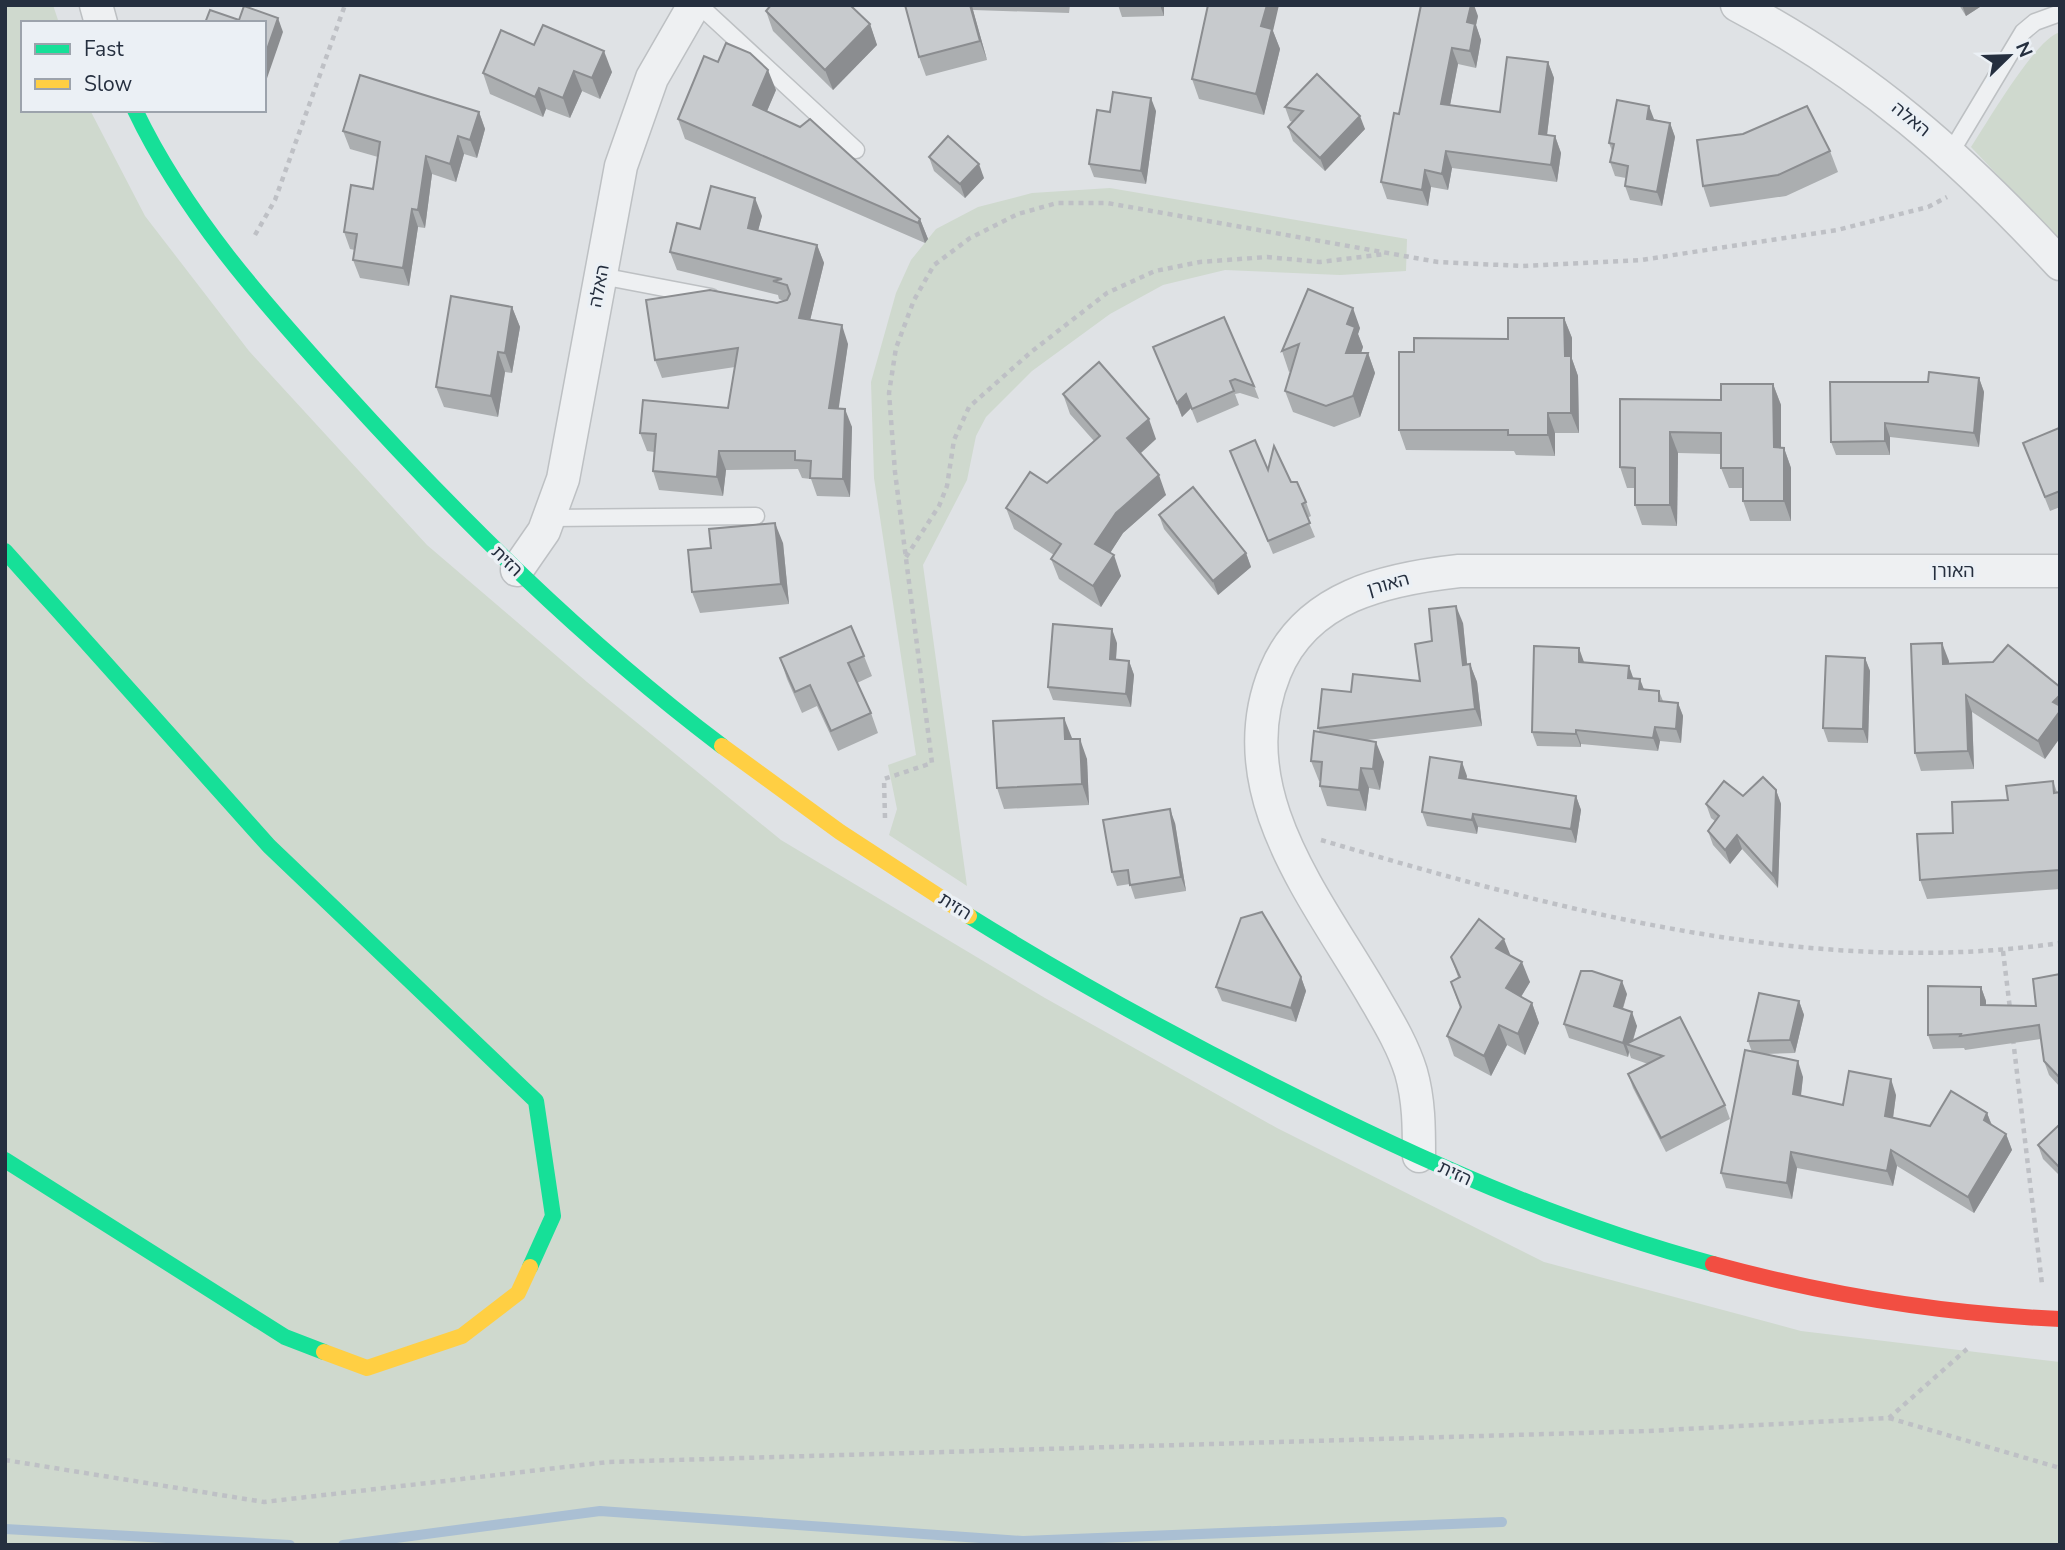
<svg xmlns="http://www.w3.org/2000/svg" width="2065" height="1550" font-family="'Nunito Sans','Noto Sans Hebrew',sans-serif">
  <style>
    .green { fill: #cfd9ce }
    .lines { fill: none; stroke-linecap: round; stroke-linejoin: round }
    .stream { stroke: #aabfd3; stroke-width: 10 }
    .lane-casing { stroke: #bdc0c3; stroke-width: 19 }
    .street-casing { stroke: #bdc0c3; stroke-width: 35 }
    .path { stroke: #bec0c5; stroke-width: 4.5; stroke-dasharray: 5 5; stroke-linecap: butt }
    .lane { stroke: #eef0f2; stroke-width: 16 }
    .street { stroke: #eef0f2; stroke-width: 32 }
    .fast { stroke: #16e098; stroke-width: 16 }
    .slow { stroke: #ffcf43; stroke-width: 16 }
    .jam { stroke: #f24e42; stroke-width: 16 }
    .wall { fill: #abaeb0 }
    .shaded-wall { fill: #8b8d90 }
    .building { fill: #c7cacd; stroke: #8b8d90; stroke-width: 2 }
    .labels { text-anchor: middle; stroke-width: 7; stroke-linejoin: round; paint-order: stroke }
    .street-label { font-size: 18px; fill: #252f3f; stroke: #ebf0f5 }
  </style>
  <rect width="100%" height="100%" fill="#dfe2e5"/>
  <g class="green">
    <path d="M5,5h48l6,18h-36v87h67l55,106 104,135 178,194 160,137 194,158 264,158 232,130 267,134 257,69 259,31v183h-2055z"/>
    <path d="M2060,32v209l-89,-94c16,-24 64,-108 89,-115z"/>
    <path d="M1110,188l297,51 -1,32 -66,4 -115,-5 -62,15 -53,29 -78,57 -46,46 -10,19 -9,44 -44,85 44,321 -78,-51 8,-26 -9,-44 28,-10 -42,-277 -3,-96 25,-89 15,-33 25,-31 42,-22 54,-14z"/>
  </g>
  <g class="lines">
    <g class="stream">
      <path d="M5,1529l285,16"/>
      <path d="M343,1545l257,-34 423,30 479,-19"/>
    </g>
    <defs>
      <g id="lane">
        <path d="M699,5l157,145"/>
        <path d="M1951,152l72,-120 12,-10 25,-9"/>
        <path d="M601,276l110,21"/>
        <path d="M550,518l206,-2"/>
      </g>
      <g id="street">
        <path d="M96,5l5,18"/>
        <path d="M1737,5c129,68 224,152 323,259"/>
        <path d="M517,570l27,-39 19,-52 58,-313 31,-88 42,-73"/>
        <path d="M1419,1156c0,-28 0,-56 -8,-84 -9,-29 -25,-54 -40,-80 -57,-97 -144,-203 -96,-320 31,-76 111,-93 184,-101h601"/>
      </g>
    </defs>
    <use href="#lane" class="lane-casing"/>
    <use href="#street" class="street-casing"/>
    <g class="path">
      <path d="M255,235l20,-35 70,-195"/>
      <path d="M906,557l33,-51 8,-20 7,-46 15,-33 62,-55 76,-59 48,-22 45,-9 67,-5 53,5 65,-8"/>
      <path d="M885,818l-1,-39 48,-16 -37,-291 -6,-79 7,-45 18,-48 20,-35 36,-27 48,-24 39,-11h50l331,59 84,4 119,-6 196,-30 91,-23 19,-10"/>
      <path d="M1321,840c238,70 489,139 739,103"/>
      <path d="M2003,951l7,58"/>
      <path d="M2013,1039l29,245"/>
      <path d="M1889,1418l171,50"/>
      <path d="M5,1460l259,42 344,-40 1040,-31 241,-13 78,-69"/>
    </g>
    <use href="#lane" class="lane"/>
    <use href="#street" class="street"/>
    <g class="fast">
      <path d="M135,110c50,105 129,193 207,279 117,129 241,252 380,357"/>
      <path d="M5,551l264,295 267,255 17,115 -23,51"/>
      <path d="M969,916c101,63 205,120 311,173 140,71 281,134 433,175"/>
      <path d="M5,1160l280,177 39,15"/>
    </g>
    <g class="slow">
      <path d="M722,746l118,86 129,84"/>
      <path d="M324,1352l43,16 95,-32 56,-43 12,-26"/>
    </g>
    <path class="jam" d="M1713,1264c114,31 229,50 347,55"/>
  </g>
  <g class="wall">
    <path d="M905,5h165l-1,8 -96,-3 14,50 -61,16 -7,-19z"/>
    <path d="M1118,5h46v11l-42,1z"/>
    <path d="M1959,5h24l-17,11z"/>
    <path d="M766,11l104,13 7,21 -44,45 -60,-59z"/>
    <path d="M1478,16l-2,9 5,15 -5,28 -18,-4 -8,41 50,7 48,-50 6,16 -7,57 8,1 6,17 -4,29 -105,-14 -4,22 -17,-3 -3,19 -41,-7 -6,-17 18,-68z"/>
    <path d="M1273,31l7,18 -16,66 -65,-16 -7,-20z"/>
    <path d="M534,45l78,27 -12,27 -18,-8 -12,27 -24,-9 -3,8 -53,-23 -7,-21z"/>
    <path d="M1317,74l48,55 -40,42 -32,-30 -5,-14 5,-5 -3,-1 -5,-14z"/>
    <path d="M776,90l-9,21 153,108 8,20 -3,4 -240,-104 -7,-20z"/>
    <path d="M1156,111l-10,73 -52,-7 -5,-13 21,-52z"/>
    <path d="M479,112l6,17 -8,29 -13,-4 -8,28 -24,-8 -7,54 -7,-1 -9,59 -49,-8 -7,-18 2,-10 -5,-1 -6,-17 29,-43 5,-32 -28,-8 -7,-18z"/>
    <path d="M1654,119l16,4 5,14 -13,69 -32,-6 -5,-14 1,-8 -11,-2 -5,-14 2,-11 -3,-8z"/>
    <path d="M1830,151l8,21 -52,24 -76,11 -7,-21z"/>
    <path d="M929,157l55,21 -19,20 -31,-27z"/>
    <path d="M762,216l-4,14 59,15 7,18 -14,57 38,24 -10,65 14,18 -2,70 -33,-1 -6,-17 -9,-1 -4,-9 -72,1 -3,26 -64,-6 -6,-19 1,-19 -7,-1 -7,-18 88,-25 7,-41 -73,11 -7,-18 122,-57 7,-2 -5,-2 -1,-4 -101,-25 -7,-18 30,-23z"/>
    <path d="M1308,289l52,39 -2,6 5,13 -2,6h7l7,20 -15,44 -26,10 -41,-15 -8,-21 6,-20 -2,1 -7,-21z"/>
    <path d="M512,307l8,20 -8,46 -7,-1 -7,45 -54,-10 -8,-20z"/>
    <path d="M1564,318l8,20v21l6,17 1,57h-24v23l-39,-1 -2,-4 -108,-1 -7,-20 15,-78 94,-13z"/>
    <path d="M1153,347l101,39 5,13 -19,-6 -5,1 4,11 -42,18 -6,-15 -9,9z"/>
    <path d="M1979,378l5,14 -5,55 -89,-10v18h-54l-5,-13 97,-60z"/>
    <path d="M1773,384l8,21v43h3l7,20v53h-41l-7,-20v-13h-14l-8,-20v-14l-43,-1 -1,73 -35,-1 -7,-20v-17h-8l-7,-21v-68l101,1z"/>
    <path d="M1063,394l93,45 -16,15 26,41 -43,38 -13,20 11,23 -20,31 -42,-28 -8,-20 3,-4 -40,-26 -8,-21 41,-25 47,-42 -24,-27z"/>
    <path d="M2060,429v78l-10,4 -27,-68z"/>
    <path d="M1230,451l61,31 15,20 5,14 -4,2 8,19 -42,17z"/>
    <path d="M1159,515l87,38 5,14 -33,28 -54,-66z"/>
    <path d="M783,543l6,61 -89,9 -8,-21z"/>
    <path d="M1463,623l4,42 3,-1 7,18 5,44 -115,14 17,22 -4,28 -11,-2 -3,23 -39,-5 -7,-20v-5h-1l-8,-20 9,-29 -2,-4 33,-36 69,-11 12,-40z"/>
    <path d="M1117,643l-1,17 13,1 5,14 -3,32 -78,-7 -5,-13z"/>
    <path d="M864,656l8,20 -15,7 14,30 7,20 -40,18 -21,-45 -15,7 -15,-34 -7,-21z"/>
    <path d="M1865,658l5,13 -2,72 -40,-1 -5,-14z"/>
    <path d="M1949,661v3l111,23 -15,72 -73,-47 2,57 -53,2 -6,-18z"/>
    <path d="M1584,662l50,16 10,11 15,2 4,10 15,2 5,13 -2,27 -21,-2 -2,10 -77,-7v3l-44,-1 -5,-14z"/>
    <path d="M1072,739l15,20 2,46 -85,4 -7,-21z"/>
    <path d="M1467,776l-1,3 110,17 5,14 -5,33 -98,-16 -1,7 -50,-8 -5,-14z"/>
    <path d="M2053,781l4,11h3v97l-133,10 -7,-19 33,-47 55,-33z"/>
    <path d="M1776,790l5,14 -3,84 -36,-39 -12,15 -17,-19 -5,-14 7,-10 -4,-3 -5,-14z"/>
    <path d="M1175,823l11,68 -51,8 -5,-15 -13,2 -5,-14z"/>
    <path d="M1511,956l19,26 -9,15 11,6 7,20 -14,32 -18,-10 -16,31 -37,-20 -7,-20 13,-28 -9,-26 7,-5 -7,-20z"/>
    <path d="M2060,974v113l-11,-12 -5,-14 -3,-22 -76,11 -1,-2 -31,1 -5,-14 53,-48 5,14v4l50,1z"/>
    <path d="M1301,977l5,14 -10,31 -74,-21 -6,-14z"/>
    <path d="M1627,994l-4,15 14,17 -4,15 47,-24 45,88 5,14 -64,33 -33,-64 -5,-14 20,-10 -17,-6 -2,-6 -1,5 -59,-19 -5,-14z"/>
    <path d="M1799,1001l5,14 -9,38 -30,1 38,23 -2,19 42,9 53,-10 -3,23 37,8 57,-13 5,12 14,9 6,16 -38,63 -77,-47 -4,20 -96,-18 -5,31 -66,-11 -5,-15 31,-121 -4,-11z"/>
    <path d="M2060,1124v52l-17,-17 -5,-14z"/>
  </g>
  <g class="shaded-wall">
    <path d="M970,5h2l1,5 14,50 -7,-19z"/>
    <path d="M1160,5h4v11z"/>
    <path d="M1267,5h12l-6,26 7,18 -16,66 -8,-21 5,-68z"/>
    <path d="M1471,5h3l4,11 -2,9 5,15 -5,28 -6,-17 -3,-29z"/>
    <path d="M1962,5h21l-17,11z"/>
    <path d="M278,18l5,14 -19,55v-29z"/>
    <path d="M870,24l7,21 -44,45 -8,-20z"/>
    <path d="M1452,48l6,16 -11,57 -6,-17z"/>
    <path d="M604,51l8,21 -12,27 -8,-21z"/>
    <path d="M1548,62l6,16 -9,73 -6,-17z"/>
    <path d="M768,70l8,20 -15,35 -8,-20z"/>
    <path d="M574,71l8,20 -12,27 -7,-20z"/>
    <path d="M539,88l7,21 -3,8 -8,-20z"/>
    <path d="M1151,98l5,13 -10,73 -5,-13z"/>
    <path d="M1649,106l5,13 -2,14 -5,-14z"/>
    <path d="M479,112l6,17 -8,29 -7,-18z"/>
    <path d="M1360,116l5,13 -40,42 -5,-13z"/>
    <path d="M1670,123l5,14 -13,69 -5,-14z"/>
    <path d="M458,136l6,18 -8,28 -6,-18z"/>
    <path d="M1555,136l6,17 -4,29 -6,-17z"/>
    <path d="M1446,151l6,17 -4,22 -6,-16z"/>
    <path d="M426,156l6,18 -7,54 -7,-18z"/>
    <path d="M979,164l5,14 -19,20 -5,-14z"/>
    <path d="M1425,170l6,17 -3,19 -6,-16z"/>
    <path d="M755,198l7,18 -8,30 -6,-18z"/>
    <path d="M412,209l6,18 -9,59 -6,-18z"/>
    <path d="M920,219l8,20 -3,4 -7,-20z"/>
    <path d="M817,245l7,18 -18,74 -7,-19z"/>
    <path d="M512,307l8,20 -8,46 -7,-20z"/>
    <path d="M1353,308l7,20 -2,6 5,13 -9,27 -8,-21 1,-29z"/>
    <path d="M1564,318l8,20v21l6,17 1,57 -8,-20 -6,-57z"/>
    <path d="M842,325l6,19 -12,83 -7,-19z"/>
    <path d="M498,352l7,20 -7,45 -7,-21z"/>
    <path d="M1368,353l7,20 -15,44 -7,-21z"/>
    <path d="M1979,378l5,14 -5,55 -5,-14z"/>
    <path d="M1773,384l8,21v63l-7,-21z"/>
    <path d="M1186,394l5,14 -9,9 -5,-14z"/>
    <path d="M845,409l7,18 -2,70 -7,-18z"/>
    <path d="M1548,413l7,20v23l-7,-21z"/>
    <path d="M1149,419l7,20 -22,20 -7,-21z"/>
    <path d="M1885,423l5,14v18l-5,-14z"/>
    <path d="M1670,432l8,21 -1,73 -7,-21z"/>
    <path d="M1784,448l7,20v53l-7,-20z"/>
    <path d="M719,451l7,19 -3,26 -6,-19z"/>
    <path d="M1159,475l7,20 -43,38 -20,31 -8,-20 21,-31z"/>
    <path d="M775,523l8,20 6,61 -8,-20z"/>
    <path d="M1246,553l5,14 -33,28 -5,-14z"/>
    <path d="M1114,555l7,21 -20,31 -8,-21z"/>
    <path d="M1456,606l7,17 6,60 -6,-18z"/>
    <path d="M1112,629l5,14 -2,30 -5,-14z"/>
    <path d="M1942,643l7,18 1,21 -7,-18z"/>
    <path d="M1579,648l5,14h-5z"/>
    <path d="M1865,658l5,13 -2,72 -5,-14z"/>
    <path d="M1129,661l5,14 -3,32 -5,-13z"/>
    <path d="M1470,664l7,18 5,44 -7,-17z"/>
    <path d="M1629,666l5,14 -6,-2z"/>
    <path d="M1640,679l5,13 -6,-3z"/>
    <path d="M1966,695l6,17 2,57 -6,-18z"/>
    <path d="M2060,695v43l-15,21 -7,-18 15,-39z"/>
    <path d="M1678,703l5,13 -2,27 -5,-14z"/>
    <path d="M1064,718l8,20 1,22 -8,-21z"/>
    <path d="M1655,727l5,14 -2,10 -5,-13z"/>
    <path d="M1576,730l5,14v3l-5,-13z"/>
    <path d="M1080,739l7,20 2,46 -7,-21z"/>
    <path d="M1376,742l8,20 -4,28 -7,-21z"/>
    <path d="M1462,762l5,14 -3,16 -5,-14z"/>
    <path d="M1361,768l8,20 -3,23 -7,-21z"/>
    <path d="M1776,790l5,14 -3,84 -5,-13z"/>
    <path d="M1576,796l5,14 -5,33 -5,-14z"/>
    <path d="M1170,809l5,14 11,68 -5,-14z"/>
    <path d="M1473,814l5,13 -1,7 -5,-14z"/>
    <path d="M1737,835l5,14 -12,15 -5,-14z"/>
    <path d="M1504,939l8,20 -16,-11z"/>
    <path d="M1522,962l8,20 -16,26 -8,-20z"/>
    <path d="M1301,977l5,14 -10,31 -5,-14z"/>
    <path d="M1622,981l5,13 -8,26 -5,-14z"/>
    <path d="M1981,987l5,14v18l-5,-14z"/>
    <path d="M1799,1001l5,14 -9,38 -5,-13z"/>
    <path d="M1532,1003l7,20 -14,32 -7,-21z"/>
    <path d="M1632,1012l5,14 -6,20 -5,-2 3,8 -1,5 -5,-14z"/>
    <path d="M1499,1025l8,20 -16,31 -7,-20z"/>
    <path d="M1798,1061l5,16 -4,33 -6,-16z"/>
    <path d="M1891,1079l5,16 -5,37 -6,-16z"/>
    <path d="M1987,1113l6,16 -9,-9z"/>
    <path d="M2006,1134l6,16 -38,63 -6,-16z"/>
    <path d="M1891,1150l6,16 -4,20 -6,-15z"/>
    <path d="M1791,1152l6,16 -5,31 -5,-16z"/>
  </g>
  <g class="building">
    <path d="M771,5h79l20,19 -45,46 -59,-59z"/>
    <path d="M905,5h65l10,36 -61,16z"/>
    <path d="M1208,5h59l-6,21 11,3 -16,65 -64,-15z"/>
    <path d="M1421,5h50l-4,17 8,2 -5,27 -18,-3 -11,56 59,8 7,-55 41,5 -9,72 16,2 -4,29 -105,-14 -4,23 -17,-4 -3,20 -41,-8 13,-69 5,1z"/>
    <path d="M244,6l34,12 -14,40v-35h-59l5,-13 29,10z"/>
    <path d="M543,25l61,26 -12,27 -18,-7 -11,27 -24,-10 -4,9 -52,-24 18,-43 33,15z"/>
    <path d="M726,43l24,10 18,17 -15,35 47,22 10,-8 110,100 -2,4 -240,-104 26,-63 14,6z"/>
    <path d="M1317,74l43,42 -40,42 -32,-31 15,-16 -18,-4z"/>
    <path d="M360,75l119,37 -9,28 -12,-4 -8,28 -24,-8 -8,54 -6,-1 -9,59 -50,-8 4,-26 -13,-2 7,-47 22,4 7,-47 -37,-11z"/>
    <path d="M1113,92l38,6 -10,73 -52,-7 8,-54 13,2z"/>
    <path d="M1617,100l32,6 -2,13 23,4 -13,69 -32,-6 3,-20 -18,-4 4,-18 -5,-1z"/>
    <path d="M1807,106l23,45 -52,24 -75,11 -6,-46 46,-6z"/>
    <path d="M948,136l31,28 -19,20 -31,-27z"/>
    <path d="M711,186l44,12 -7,30 69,17 -18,73 43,7 -13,83 16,1 -2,70 -33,-1 1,-17 -16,-1v-9h-76l-2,26 -64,-6 3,-37 -16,-1 3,-33 85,8 10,-60 -83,12 -9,-60 64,-10 67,13 10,-3 3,-6 -3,-9 -14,-4 9,-2 -112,-27 7,-29 23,6z"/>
    <path d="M1308,289l45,19 -6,16 8,3 -9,26h22l-15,43 -27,10 -41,-15 14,-47 -17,7z"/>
    <path d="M451,296l61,11 -7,46 -7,-1 -7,44 -55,-9z"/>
    <path d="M1224,317l30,69 -19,-7 -5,2 4,10 -42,18 -6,-15 -9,9 -24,-56z"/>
    <path d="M1508,318h56l1,38h6v57h-23v22h-40v-5h-109v-78h15v-14l94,1z"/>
    <path d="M1099,362l50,57 -22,19 32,37 -43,38 -21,31 19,11 -21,31 -42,-27 10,-15 -55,-36 24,-36 17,11 53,-47 -37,-42z"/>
    <path d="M1929,372l50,6 -5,55 -89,-10v18l-54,1 -1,-60h98z"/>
    <path d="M1721,384h52l1,63 10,1v53h-41v-33h-22v-35l-51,-1v73h-35v-37l-15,-1v-68l101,1z"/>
    <path d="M2059,428l1,63 -15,6 -22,-54z"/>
    <path d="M1255,440l13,30 6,-24 17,36h6l9,20 -4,2 8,19 -42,18 -38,-90z"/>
    <path d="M1193,487l53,66 -33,28 -54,-66z"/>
    <path d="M775,523l6,61 -89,8 -4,-42 23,-2 -2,-19z"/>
    <path d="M1456,606l7,59 7,-1 5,45 -157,19 4,-39 29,3 2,-18 67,7 -5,-37 17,-3 -3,-32z"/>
    <path d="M1053,624l59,5 -2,30 19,2 -3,33 -78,-7z"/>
    <path d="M851,626l13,30 -16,7 23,50 -40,18 -21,-46 -15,7 -15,-34z"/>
    <path d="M1942,643l1,21 50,-2 15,-17 52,42v8l-7,7 7,4v5l-22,30 -72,-46 2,56 -53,2 -4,-109z"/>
    <path d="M1534,646l45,2v14l50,4 -1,12 12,1 -1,10 20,2v10l19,2 -2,26 -21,-2 -2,11 -77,-8v4l-44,-2z"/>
    <path d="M1826,656l39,2 -2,71 -40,-1z"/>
    <path d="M1064,718l1,21h15l2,45 -85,4 -4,-67z"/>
    <path d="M1314,731l62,11 -3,27 -12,-1 -2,22 -39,-4 2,-24 -11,-1z"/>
    <path d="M1430,757l32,5 -3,16 117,18 -5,33 -98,-15 -1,6 -50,-8z"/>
    <path d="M1763,777l13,13 -3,85 -36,-40 -12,15 -17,-19 11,-15 -13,-12 18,-23 19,15z"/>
    <path d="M2053,781l1,12 6,-1v78l-140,10 -3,-46 36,-1 -1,-31 56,-2 -2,-14z"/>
    <path d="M1170,809l11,68 -51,8 -2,-15 -16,2 -9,-52z"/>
    <path d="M1262,912l39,65 -10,31 -75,-21 25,-69z"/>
    <path d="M1479,919l25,20 -8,9 26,14 -16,26 26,15 -14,31 -19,-9 -15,31 -37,-20 14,-29 -10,-25 9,-5 -9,-20z"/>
    <path d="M1581,971h11l30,10 -8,25 18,6 -9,31 -59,-19z"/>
    <path d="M2060,974v104l-16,-17 -5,-36 -79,11 1,-2 -33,1v-49l53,1v18l55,1 -3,-27z"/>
    <path d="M1759,993l40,8 -9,39 -42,1z"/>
    <path d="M1680,1017l45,88 -64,33 -33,-64 35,-18 -37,-12z"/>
    <path d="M1745,1050l53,11 -5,33 50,11 6,-34 42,8 -6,37 45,10 21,-35 36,22 -3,7 22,14 -38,63 -77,-47 -4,21 -96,-19 -4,31 -66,-10z"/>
    <path d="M2060,1124v44l-22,-23z"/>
  </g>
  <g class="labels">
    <g class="street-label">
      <text transform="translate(1911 119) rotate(39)" y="6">האלה</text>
      <text transform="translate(599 286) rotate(-79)" y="6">האלה</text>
      <text transform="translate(507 561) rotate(44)" y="6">הזית</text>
      <text x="1953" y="577">האורן</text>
      <text transform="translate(1388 584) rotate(-16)" y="6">האורן</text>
      <text transform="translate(955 906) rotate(32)" y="6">הזית</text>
      <text transform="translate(1455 1173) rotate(25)" y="6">הזית</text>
    </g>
  </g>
  <rect width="2065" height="1550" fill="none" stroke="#252f3f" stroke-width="14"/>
  <rect x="21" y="21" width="245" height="91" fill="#ebf0f5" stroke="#9ca3ac" stroke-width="2"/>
  <rect x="35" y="44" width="35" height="10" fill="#16e098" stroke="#9ca3ac" stroke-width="2"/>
  <text x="84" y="56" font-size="21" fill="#252f3f">Fast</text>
  <rect x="35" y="79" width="35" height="10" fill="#ffcf43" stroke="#9ca3ac" stroke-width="2"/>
  <text x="84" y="91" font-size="21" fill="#252f3f">Slow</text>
  <g transform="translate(2009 56) rotate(67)" stroke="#ebf0f5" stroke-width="5" paint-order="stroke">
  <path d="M0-5L12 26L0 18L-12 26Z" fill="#252f3f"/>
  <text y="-10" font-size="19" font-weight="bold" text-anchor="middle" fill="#252f3f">N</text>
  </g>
</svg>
